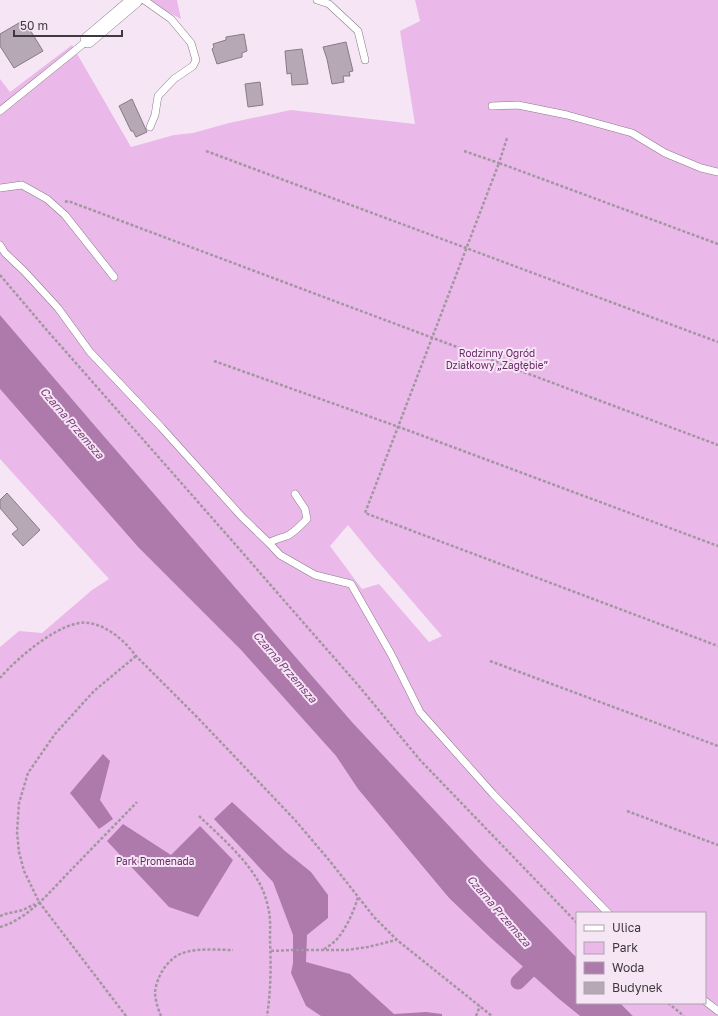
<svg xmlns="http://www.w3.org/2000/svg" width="718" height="1016" font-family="'Golos Text',sans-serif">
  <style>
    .green { fill: #ebb9e9; fill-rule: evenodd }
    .water { fill: #ad7aab }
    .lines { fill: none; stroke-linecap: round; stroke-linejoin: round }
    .canal { stroke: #ad7aab; stroke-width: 15 }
    .building { fill: #b7a8b6; stroke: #887a88 }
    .lane-casing { stroke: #887a87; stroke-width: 8 }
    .street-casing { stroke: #887a87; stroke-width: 16 }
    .path { stroke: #a296a1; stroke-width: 2.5; stroke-dasharray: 3 2; stroke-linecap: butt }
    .lane { stroke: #fff; stroke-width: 7 }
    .street { stroke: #fff; stroke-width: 15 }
    .labels { text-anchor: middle; stroke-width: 4; stroke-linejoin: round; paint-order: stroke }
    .park-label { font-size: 10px; fill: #672867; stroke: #f6e6f5 }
    .water-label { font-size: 11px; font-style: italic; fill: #7a3b7a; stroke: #f6e6f5 }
  </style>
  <rect width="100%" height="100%" fill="#f6e6f5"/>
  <g class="green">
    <path d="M146,0h31l4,19z"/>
    <path d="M415,0h303v1016h-85l-13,-13h85v-90h-128v45l-95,-97 -130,-139 -256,-295 -96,-112v-236l10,13 62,-47 59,102 43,-12 19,-2 36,-10 62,-13 124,14 -15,-93 20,-10zM348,525l26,32 68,79 -13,6 -50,-58 -17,5 -32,-43z"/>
    <path d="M0,389l138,158 103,103 95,106 22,33 91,109 110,101 21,17h-580v-369l19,-16 23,2 50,-43 17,-11 -109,-120z"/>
  </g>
  <g class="water">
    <path d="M0,315l96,112 256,295 130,139 95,97v45h43l13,13h-53l-21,-17 -67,-60 -43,-41 -91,-109 -22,-33 -95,-106 -103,-103 -138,-158z"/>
    <path d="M103,754l7,7 -10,39 13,19 -14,10 -29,-36z"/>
    <path d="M232,802l53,49 26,21 17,23v23l-21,17 -1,27 44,12 44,40 32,-2 16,2v2h-121l-15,-10 -15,-33 2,-10v-28l-20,-53 -59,-63z"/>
    <path d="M123,824l48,31 29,-29 33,34 -35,57 -29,-10 -62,-66z"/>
  </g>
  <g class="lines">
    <path class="canal" d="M518,982l23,-23"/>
  </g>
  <g class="building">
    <path d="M24,20l19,31 -29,17 -14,-22v-12z"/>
    <path d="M244,34l3,17 -5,2v4l-25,7 -5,-15 2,-2 -1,-3 13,-4v-3z"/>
    <path d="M346,42l7,29 -4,1 1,4h-7l1,6 -12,2 -5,-25 -4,-12z"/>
    <path d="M302,49l6,35 -16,1 -1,-12 -4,1 -2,-23z"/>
    <path d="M260,82l3,23 -15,2 -3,-23z"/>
    <path d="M132,99l15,33 -11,5 -3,-6h-2l-12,-25z"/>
    <path d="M7,493l33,37 -17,16 -11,-12 6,-5 -18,-21v-8z"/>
  </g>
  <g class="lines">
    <defs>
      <g id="lane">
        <path d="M144,0l27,19 20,24 5,17 -3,6 -19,13 -16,17 -3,19 -5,12"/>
        <path d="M317,0l12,4 29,27 7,29"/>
        <path d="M492,106l26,-1 49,10 65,18 33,20 36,15 17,4"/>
        <path d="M0,111l88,-71"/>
        <path d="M0,188l22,-3 25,14 18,16 49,62"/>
        <path d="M0,245l5,8 19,18 34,37 32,44 71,75 81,90 27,26 11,12 35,20 36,9 40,70 29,58 73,82 115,119"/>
        <path d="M269,543c6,-4 12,-5 18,-7 8,-4 14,-11 20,-17l-2,-10 -10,-15"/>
        <path d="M705,1001l13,10"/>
      </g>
      <path id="street" d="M88,40l47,-40"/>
    </defs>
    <use href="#lane" class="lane-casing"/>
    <use href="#street" class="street-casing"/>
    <g class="path">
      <path d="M206,151l512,191"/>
      <path d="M464,151l35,12 8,-25"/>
      <path d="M65,202l3,-1 650,244"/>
      <path d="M718,244l-219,-81 -134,350 353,133"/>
      <path d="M0,275l45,53 190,216 46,53 77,88 62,75 157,163"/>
      <path d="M214,361l185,66 319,119"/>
      <path d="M490,661l228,85"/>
      <path d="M0,678c16,-19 63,-60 89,-55 19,3 36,18 47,33l61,61 98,103 34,40 45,57 23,23 95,76"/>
      <path d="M627,811l91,34"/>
      <path d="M199,816c20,19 44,40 58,63 5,8 9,18 11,28 3,10 2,22 2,33 1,25 1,51 -3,76"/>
      <path d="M0,916l5,-2 18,-4 12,-6"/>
      <path d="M0,927c29,-8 52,-38 73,-59 21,-22 43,-44 64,-66"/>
      <path d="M324,949c3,-2 7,-4 10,-7 11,-10 20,-31 24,-45"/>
      <path d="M271,951l22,-1h54l21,-3 28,-7"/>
      <path d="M668,1003l16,13"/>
      <path d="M126,1016l-87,-114 -15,-31 -5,-19 -2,-20 2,-29 9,-30 27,-39 39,-43 42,-35"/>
      <path d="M161,1016c-3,-7 -6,-17 -6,-24 2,-17 14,-36 31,-40 14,-4 33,-2 47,-2"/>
      <path d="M476,1016l4,-10"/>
    </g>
    <use href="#lane" class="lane"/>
    <use href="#street" class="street"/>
  </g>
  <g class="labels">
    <g class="park-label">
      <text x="497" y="357">Rodzinny Ogród<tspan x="497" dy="12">Działkowy „Zagłębie”</tspan></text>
      <text x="155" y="865">Park Promenada</text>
    </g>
    <g class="water-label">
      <text transform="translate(72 423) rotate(49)" y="4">Czarna Przemsza</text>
      <text transform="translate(285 667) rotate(49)" y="4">Czarna Przemsza</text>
      <text transform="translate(499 911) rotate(49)" y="4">Czarna Przemsza</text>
    </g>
  </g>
  <rect x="576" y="912" width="130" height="92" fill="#f6e6f5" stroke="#ada1ac"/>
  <rect x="584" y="925" width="20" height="6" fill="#ffffff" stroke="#ada1ac"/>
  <text x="612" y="932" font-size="12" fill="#3f393f">Ulica</text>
  <rect x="584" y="942" width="20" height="12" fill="#ebb9e9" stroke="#ada1ac"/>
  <text x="612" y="952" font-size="12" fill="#3f393f">Park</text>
  <rect x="584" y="962" width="20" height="12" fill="#ad7aab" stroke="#ada1ac"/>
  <text x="612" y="972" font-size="12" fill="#3f393f">Woda</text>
  <rect x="584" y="982" width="20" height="12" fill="#b7a8b6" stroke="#ada1ac"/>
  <text x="612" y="992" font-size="12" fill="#3f393f">Budynek</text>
  <path d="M14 30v6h108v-6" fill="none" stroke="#3f393f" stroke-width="2"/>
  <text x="20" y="30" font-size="12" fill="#3f393f" stroke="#f6e6f5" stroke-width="3" paint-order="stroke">50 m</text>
</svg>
